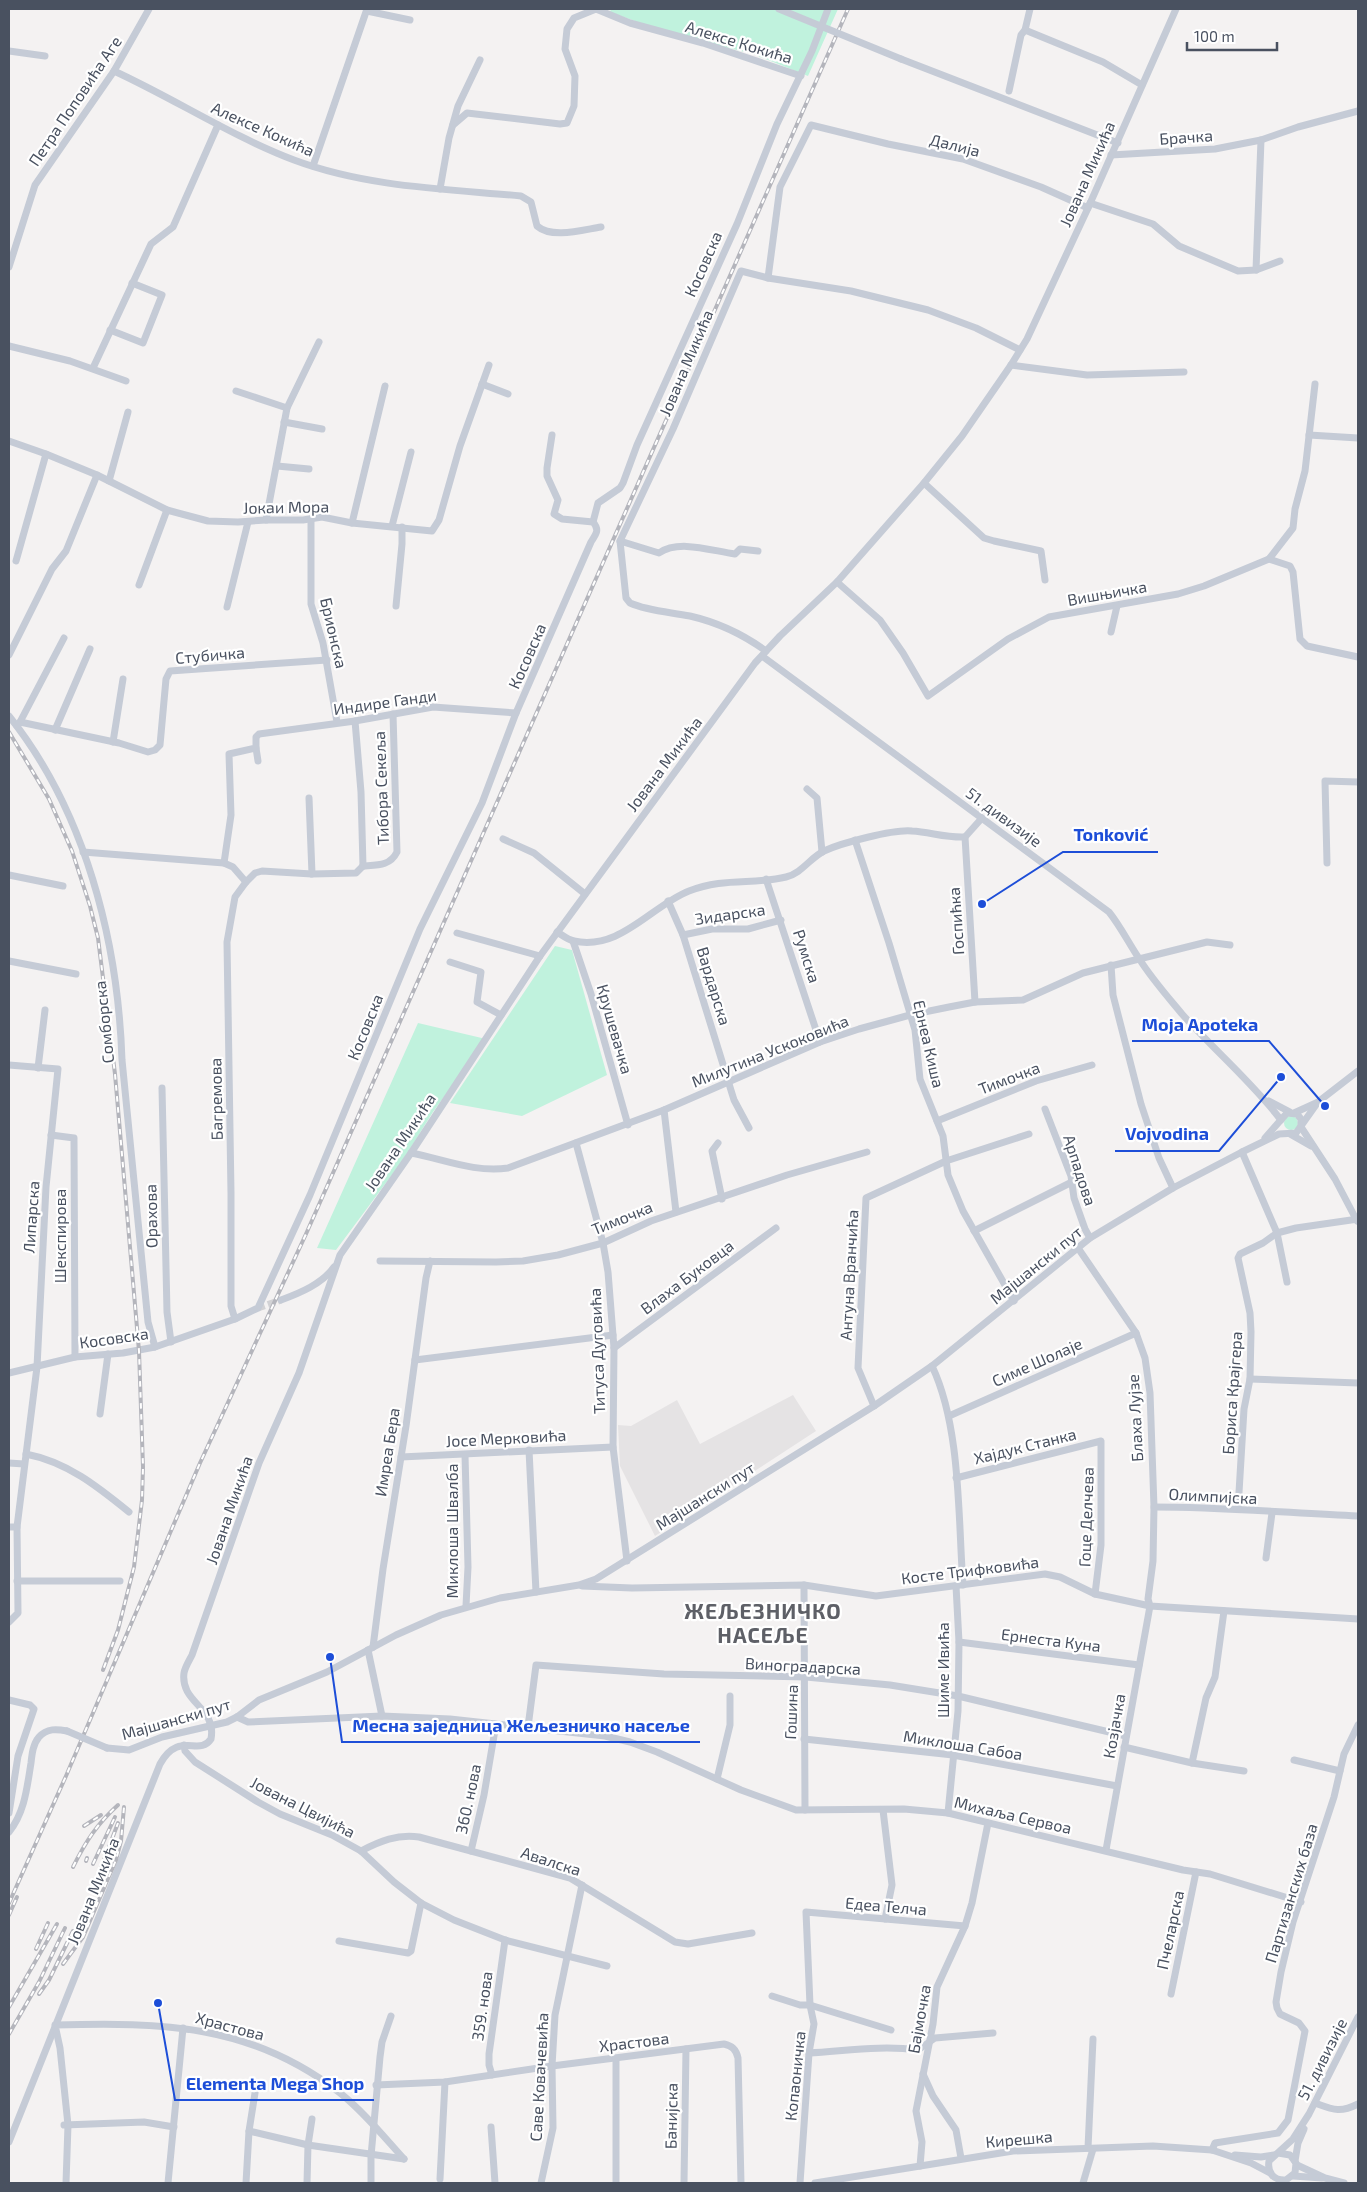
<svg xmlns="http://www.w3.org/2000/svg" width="1367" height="2192" font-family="'Exo 2',sans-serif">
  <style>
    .education { fill: #e5e3e4 }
    .green { fill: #c0f2dd }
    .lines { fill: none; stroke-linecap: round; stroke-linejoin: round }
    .minor-tunnel { stroke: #d2d2d5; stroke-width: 7; stroke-dasharray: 7 3.5; stroke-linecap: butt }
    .minor { stroke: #c5cbd6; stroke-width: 7 }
    .rail-casing { stroke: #b4b5bc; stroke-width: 4 }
    .rail { stroke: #fff; stroke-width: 2; stroke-dasharray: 5.5; stroke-linecap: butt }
    .minor-bridge { stroke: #c5cbd6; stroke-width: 7 }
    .labels { text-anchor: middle; stroke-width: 4.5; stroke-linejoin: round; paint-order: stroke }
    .street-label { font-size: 16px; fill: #495160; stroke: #fff }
    .district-label { font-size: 21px; font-weight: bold; letter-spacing: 1px; fill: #5e6067; stroke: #fff }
    .leader { fill: none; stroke: #1d4ed8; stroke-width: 2 }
    .callout-dot { fill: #1d4ed8; stroke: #fff; stroke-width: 2 }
    .callout-label { font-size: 18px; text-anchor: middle; font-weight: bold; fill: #1d4ed8; stroke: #fff; stroke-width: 4.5; stroke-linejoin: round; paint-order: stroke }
  </style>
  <rect width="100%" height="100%" fill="#f4f2f2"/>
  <path class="education" d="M793,1395l23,36 -161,105 -35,-70 -2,-41 13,1 46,-26 23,44z"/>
  <g class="green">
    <path d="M611,9h227l-30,67 -55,-22 -85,-21 -58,-21z"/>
    <path d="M555,946l17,4 35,125 -85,41 -72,-13z"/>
    <path d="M418,1023l68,16 -53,73 -30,48 -67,90 -19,-2z"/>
    <circle cx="1291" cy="1123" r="7"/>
  </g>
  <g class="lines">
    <path class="minor-tunnel" d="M258,1308l23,-8"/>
    <g class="minor">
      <path d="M596,9l34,14 73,20 98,33"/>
      <path d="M367,11l43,9"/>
      <path d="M1025,30l78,32 39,23"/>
      <path d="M9,51l36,5"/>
      <path d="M901,59l217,84"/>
      <path d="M114,71c61,28 117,65 180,89 72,27 151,29 227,36l10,6 6,24c15,13 45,4 64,1"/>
      <path d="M1009,91l12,-56 4,-5 5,-21"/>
      <path d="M453,125l14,-12 93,11 7,-1 7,-17 1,-30 -10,-27 2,-20 7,-11 22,-9"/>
      <path d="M1111,155l104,-6 46,-9 37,-13 60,-16"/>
      <path d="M313,166l54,-157"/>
      <path d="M440,189l9,-51 9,-32 22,-46"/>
      <path d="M1090,203l63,21 26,22 59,25 18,-1 24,-9"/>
      <path d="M9,267l26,-82 79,-114 35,-62"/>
      <path d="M1256,270l5,-130"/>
      <path d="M768,278l12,-91 31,-62 77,19 75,15 78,28 47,21"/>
      <path d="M110,330l33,13 19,-48 -30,-12"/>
      <path d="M9,346l61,15 56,20"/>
      <path d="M1011,365l76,10 97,-3"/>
      <path d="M93,368l58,-124 22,-17 45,-102"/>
      <path d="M482,384l26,10"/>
      <path d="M236,391l51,17"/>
      <path d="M284,422l38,7"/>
      <path d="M1309,435l49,3"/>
      <path d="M9,441l37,13 51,21 70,35 41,11 30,1 28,-2h37l19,-3 30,6 80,8 7,-11 21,-74 29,-81"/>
      <path d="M277,466l32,3"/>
      <path d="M109,481l19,-69"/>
      <path d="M924,483l60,55 10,3 47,10 4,29"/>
      <path d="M311,519v85l12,39 14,79"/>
      <path d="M266,520l21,-112 32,-66"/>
      <path d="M593,522l5,-19 22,-15 3,-5 14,-38 100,-221 40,-100 35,-73 16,-42"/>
      <path d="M352,523l33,-137"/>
      <path d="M392,526l19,-74"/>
      <path d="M620,541l39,12c20,-14 53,-2 76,1l5,-5 18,2"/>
      <path d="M1269,559l21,7 3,6 7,67 7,7 51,11"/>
      <path d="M16,561l30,-107"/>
      <path d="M837,582l43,38 23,33 25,43 80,-57 41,-22 129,-23 26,-8 65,-27 24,-31 2,-19 10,-38 10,-87"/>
      <path d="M139,585l28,-75"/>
      <path d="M396,606l6,-62v-17"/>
      <path d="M227,607l21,-85"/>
      <path d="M1111,632l6,-26"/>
      <path d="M766,651c-22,-16 -50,-29 -76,-35 -20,-4 -42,-5 -60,-13l-4,-5 -6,-57 53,-112 68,-158 27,7 83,13 77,19 48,18 44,22"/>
      <path d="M9,655l43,-86 14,-18 31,-76"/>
      <path d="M762,656l347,256c12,15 20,32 31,48 12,19 28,37 42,54 32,36 69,67 99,106"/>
      <path d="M9,716c76,95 109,224 113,344l26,262 7,25"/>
      <path d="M355,721l6,71 2,74"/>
      <path d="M20,722l44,-84"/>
      <path d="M17,726l3,-4 99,21 29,9 7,-2 5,-5 6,-66 4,-8 157,-11"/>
      <path d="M55,730l35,-81"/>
      <path d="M113,742l10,-63"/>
      <path d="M256,748l2,13"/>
      <path d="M807,789l10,9 5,54"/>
      <path d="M309,798l3,76"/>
      <path d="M965,837l10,165"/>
      <path d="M503,839l31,14 51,41"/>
      <path d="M855,840l34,103 26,87 5,49 23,57 5,39 15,36 51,90"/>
      <path d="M83,852l141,11 9,4 13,15 9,-9 7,-2 50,3 44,-1 7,-7"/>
      <path d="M224,863l7,-48 -2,-61 27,-6v-11l3,-3 96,-13 78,-14 83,6"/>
      <path d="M1327,863l-2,-82 33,1"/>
      <path d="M363,866c15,-1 27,0 34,-14l-4,-138"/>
      <path d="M9,875l54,11"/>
      <path d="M766,879l54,163"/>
      <path d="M668,901l15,34 51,165 15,28"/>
      <path d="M557,932c5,3 11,8 17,9 46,10 77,-35 115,-50 35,-14 65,-6 97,-14 16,-4 24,-19 38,-26 17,-8 70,-22 88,-20 18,1 34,7 53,6l17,-19"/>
      <path d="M457,933l83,23"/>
      <path d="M683,935l29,-6h36l33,-9"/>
      <path d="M573,941l18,53 37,131"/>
      <path d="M9,961l67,13"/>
      <path d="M450,962l31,10 -4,30 24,13"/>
      <path d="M1111,965l2,30 28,109 18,54 14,30"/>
      <path d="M9,1065l49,4 -12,118 -9,180 -20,160 1,86 -9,9"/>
      <path d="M38,1068l7,-58"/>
      <path d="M162,1088l5,224 4,30"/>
      <path d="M1269,1101l21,11"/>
      <path d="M1045,1109l26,67 3,22 11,31 5,9"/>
      <path d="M664,1110l12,102"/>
      <path d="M1294,1113l22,-10"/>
      <path d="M937,1121l99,-40 56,-16"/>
      <path d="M1301,1127l34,52 22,42"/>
      <path d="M1290,1134l21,12"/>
      <path d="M51,1135l23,3 1,219"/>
      <path d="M1265,1138l22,-25 10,1 4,5v6"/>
      <path d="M576,1143l27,100 5,29 6,76 -1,99 14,114"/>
      <path d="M718,1143l-6,8 10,48"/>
      <path d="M1242,1152l35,81 10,49"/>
      <path d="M411,1153c32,6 64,20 97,15l156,-58 156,-68 39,-13 51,-14 39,-8 26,-5 48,-2 60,-27 124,-31 23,3"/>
      <path d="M974,1231l98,-49"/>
      <path d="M1078,1248l58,85 9,25 5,35 4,114 -1,54 -5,38 2,7 -44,244"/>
      <path d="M380,1261l116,1 27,-1 35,-6 45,-12 48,-22 136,-46 80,-23"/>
      <path d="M281,1300c19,-7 41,-16 53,-33"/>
      <path d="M235,1319l-4,-13v-113l-4,-251 8,-45 11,-15"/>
      <path d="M614,1348l162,-120"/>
      <path d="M415,1360l198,-25"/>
      <path d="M932,1366c29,61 26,151 31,219"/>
      <path d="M9,1373l66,-16 48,-4 32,-6 80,-28 23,-11 52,-113 110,-266 62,-126 34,-90 75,-171c5,-8 9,-12 2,-20l-31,-3 -8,-5 4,-14 -11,-24v-8l5,-33"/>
      <path d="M1250,1379l108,4"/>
      <path d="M874,1406l-16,-38 8,-170 80,-37 83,-27"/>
      <path d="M100,1414l8,-60"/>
      <path d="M949,1416l187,-83"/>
      <path d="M529,1450l7,142"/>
      <path d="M26,1454c41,8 71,32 103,58"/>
      <path d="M465,1455l3,112 -2,39"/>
      <path d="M401,1457l212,-10"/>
      <path d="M9,1463l15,1"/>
      <path d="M956,1478l145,-37v104l-6,49"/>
      <path d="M1154,1507c68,0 136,6 204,9"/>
      <path d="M1238,1509l6,-100 6,-30 1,-47 -1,-19 -12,-55 2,-4 23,-11 14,-10 19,-5 62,-9"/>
      <path d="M9,1527h8"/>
      <path d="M1266,1558l6,-45"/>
      <path d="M17,1581h103"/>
      <path d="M804,1585l1,225"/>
      <path d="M582,1586l50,2 172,-3 72,11 169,-22 15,3 35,17 55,12 208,13"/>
      <path d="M959,1642l180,23"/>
      <path d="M373,1647l10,-78 23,-143 20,-148 4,-17"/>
      <path d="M368,1650l14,66"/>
      <path d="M9,1700l21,5 4,4 -16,47 -9,57"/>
      <path d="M237,1717l11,5 134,-6 68,3 155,17 25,6 27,10 84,38 55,20 108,-1 44,4 235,57 27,4 91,28"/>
      <path d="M528,1727l8,-62 128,9 142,3 84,8 68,11 168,40"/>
      <path d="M804,1739l149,16 164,31"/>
      <path d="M184,1745l1,6 10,11 63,40 22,12 52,21 29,16 33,31 27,21 33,17 51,20 102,26"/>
      <path d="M1124,1747l68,16 52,8"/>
      <path d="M107,1748l22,2 33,-13 65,-15 10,-5 22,-17 68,-28 69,-37 45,-20 59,-17 79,-13 17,-6 278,-173 58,-40 158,-128 83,-50 69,-36 37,-18 17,-1 22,-31 40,-31"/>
      <path d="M1294,1760l46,11"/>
      <path d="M1192,1763l14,-65 9,-21 9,-66"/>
      <path d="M717,1779l13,-54v-29"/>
      <path d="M883,1810l9,75 -7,34"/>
      <path d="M948,1813l10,-102 1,-69 -3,-56"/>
      <path d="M9,1832c16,-20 18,-45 22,-69 1,-9 2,-19 8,-26 8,-9 18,-8 28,-6"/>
      <path d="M361,1851c19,-10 36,-17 58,-14l151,41 105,64 13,2 64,-11"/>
      <path d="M471,1851l13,-56 12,-71"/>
      <path d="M339,1941l69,12 3,-2 10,-48"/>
      <path d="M1171,1994l25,-122"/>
      <path d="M772,1996l28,9h10l81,25"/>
      <path d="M809,2053c37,-2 72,-8 109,-3l17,-12 58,-5"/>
      <path d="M616,2059v124"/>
      <path d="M923,2074l10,22 23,34 5,28"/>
      <path d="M492,2075l-3,-10v-11l16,-114"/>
      <path d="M376,2085l69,-3 107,-16 172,-22c8,2 12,5 14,14l3,125"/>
      <path d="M1315,2103c19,7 25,10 43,1"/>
      <path d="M64,2125l80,-3 30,5"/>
      <path d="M491,2127l4,56"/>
      <path d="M249,2131l59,14 96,14"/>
      <path d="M9,2142l151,-378c19,-34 39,-7 51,-25 6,-32 -31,-36 -27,-66 1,-6 5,-12 8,-18l67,-192 40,-90 41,-118 71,-102 129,-197 215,-293 25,-27 57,-54 87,-99 38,-47 49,-71 16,-26 61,-131 88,-199"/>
      <path d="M1088,2148l5,-109"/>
      <path d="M1212,2150l3,-7 63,-10 10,-13 17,-89 -6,-8 -19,-9 -3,-6 -1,-6 5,-30 12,-50 41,-125 10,-43 14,-29"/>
      <path d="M1278,2153l12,2 6,8 -1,10 -9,7c-12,1 -19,-7 -17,-19l24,-22 16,-25 49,-97"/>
      <path d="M1235,2155l26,2 13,-2"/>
      <path d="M1295,2161l3,-18 6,-14"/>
      <path d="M1297,2165l28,13 19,5"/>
      <path d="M920,2166l2,-24 -6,-31 17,-87 4,-37 28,-61 7,-23 16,-80"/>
      <path d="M1293,2176l29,2"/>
      <path d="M440,2179l5,-97"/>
      <path d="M66,2183l2,-58 -8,-77 -5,-23c107,-3 197,-1 285,68 24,19 44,44 64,66"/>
      <path d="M168,2183l15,-155"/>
      <path d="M246,2183l3,-52 6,-38"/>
      <path d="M307,2183l1,-38 4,-26"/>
      <path d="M371,2183v-27l9,-99 2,-15 9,-26"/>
      <path d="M541,2183l12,-55 -1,-62 3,-51 27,-130"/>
      <path d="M684,2183l2,-134"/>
      <path d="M800,2183l9,-130 5,-29 -4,-19 -4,-93 159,14"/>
      <path d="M815,2183l198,-32 140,-5 59,4 39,13 19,10"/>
      <path d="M1083,2183l10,-34"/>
    </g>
    <defs>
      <g id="rail">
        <path d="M9,732l40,67 23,52 18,55 8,32 17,136 24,277 4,116 -1,33 -8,67 -16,63 -15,40"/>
        <path d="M84,1826l17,-11"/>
        <path d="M86,1861l1,-3"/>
        <path d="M93,1864l22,-47"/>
        <path d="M73,1867c13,-26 24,-43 45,-62"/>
        <path d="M101,1868l17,-45"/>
        <path d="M9,1903l57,-127 134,-313 106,-229 542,-1225"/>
        <path d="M9,1915l8,-18"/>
        <path d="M36,1949l12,-26"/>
        <path d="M63,1964l20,-27 33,-77 5,-19 3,-34"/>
        <path d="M39,1994l10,-14 24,-49"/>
        <path d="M9,2007l48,-83"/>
        <path d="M9,2034l30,-52 26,-54"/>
      </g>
    </defs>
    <use href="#rail" class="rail-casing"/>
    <use href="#rail" class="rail"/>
    <g class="minor-bridge">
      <path d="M779,9l122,50"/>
      <path d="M67,1731l40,17"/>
    </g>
  </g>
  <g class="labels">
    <g class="street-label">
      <text transform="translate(739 42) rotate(17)" y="6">Алексе Кокића</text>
      <text transform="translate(75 101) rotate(-56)" y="6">Петра Поповића Аге</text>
      <text transform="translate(263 129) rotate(24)" y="6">Алексе Кокића</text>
      <text transform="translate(1186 137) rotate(-4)" y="6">Брачка</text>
      <text transform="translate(955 145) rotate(14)" y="6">Далија</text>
      <text transform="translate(1087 174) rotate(-66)" y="6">Јована Микића</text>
      <text transform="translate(703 264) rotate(-66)" y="6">Косовска</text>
      <text transform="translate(686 363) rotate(-67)" y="6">Јована Микића</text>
      <text transform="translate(286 507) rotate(-1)" y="6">Јокаи Мора</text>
      <text transform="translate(1107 593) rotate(-10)" y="6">Вишњичка</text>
      <text transform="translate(334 633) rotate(77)" y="6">Брионска</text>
      <text transform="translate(210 655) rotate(-5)" y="6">Стубичка</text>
      <text transform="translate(527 656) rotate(-66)" y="6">Косовска</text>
      <text transform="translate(385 702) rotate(-8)" y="6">Индире Ганди</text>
      <text transform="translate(664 764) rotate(-53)" y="6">Јована Микића</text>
      <text transform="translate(381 788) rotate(-92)" y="6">Тибора Секеља</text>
      <text transform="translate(1004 817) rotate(36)" y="6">51. дивизије</text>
      <text transform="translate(730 914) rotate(-8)" y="6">Зидарска</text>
      <text transform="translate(956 921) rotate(-94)" y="6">Госпићка</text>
      <text transform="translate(807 956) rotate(72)" y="6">Румска</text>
      <text transform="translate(714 986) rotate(73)" y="6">Вардарска</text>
      <text transform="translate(104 1022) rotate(-96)" y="6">Сомборска</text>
      <text transform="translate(365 1027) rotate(-68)" y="6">Косовска</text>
      <text transform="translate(615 1029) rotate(74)" y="6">Крушевачка</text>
      <text transform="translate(929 1044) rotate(77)" y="6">Ернеа Киша</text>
      <text transform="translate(770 1051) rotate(-22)" y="6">Милутина Ускоковића</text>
      <text transform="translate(1009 1078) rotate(-21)" y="6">Тимочка</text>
      <text transform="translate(216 1099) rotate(-91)" y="6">Багремова</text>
      <text transform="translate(400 1142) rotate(-56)" y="6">Јована Микића</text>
      <text transform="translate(1080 1170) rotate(72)" y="6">Арпадова</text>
      <text transform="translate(151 1216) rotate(-91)" y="6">Орахова</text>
      <text transform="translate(31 1217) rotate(-86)" y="6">Липарска</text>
      <text transform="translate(622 1218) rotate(-22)" y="6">Тимочка</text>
      <text transform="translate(60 1236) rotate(-90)" y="6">Шекспирова</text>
      <text transform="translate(1036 1265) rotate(-39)" y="6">Мајшански пут</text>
      <text transform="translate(849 1275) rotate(-87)" y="6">Антуна Вранчића</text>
      <text transform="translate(687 1277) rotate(-37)" y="6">Влаха Буковца</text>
      <text transform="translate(114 1338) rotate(-8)" y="6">Косовска</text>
      <text transform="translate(597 1351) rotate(-92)" y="6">Титуса Дуговића</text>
      <text transform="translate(1037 1362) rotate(-24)" y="6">Симе Шолаје</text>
      <text transform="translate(1232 1393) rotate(-86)" y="6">Бориса Крајгера</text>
      <text transform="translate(1135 1418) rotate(-93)" y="6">Блаха Лујзе</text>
      <text transform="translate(506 1438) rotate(-3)" y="6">Јосе Мерковића</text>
      <text transform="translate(1025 1446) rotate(-14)" y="6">Хајдук Станка</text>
      <text transform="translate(387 1452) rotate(-81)" y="6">Имреа Бера</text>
      <text transform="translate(705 1496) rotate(-32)" y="6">Мајшански пут</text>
      <text transform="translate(1213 1496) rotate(3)" y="6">Олимпијска</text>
      <text transform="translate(229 1510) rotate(-71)" y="6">Јована Микића</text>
      <text transform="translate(1086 1517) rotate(-88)" y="6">Гоце Делчева</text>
      <text transform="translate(452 1531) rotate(-90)" y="6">Миклоша Швалба</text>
      <text transform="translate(970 1570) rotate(-7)" y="6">Косте Трифковића</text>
      <text transform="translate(1051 1640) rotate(7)" y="6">Ернеста Куна</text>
      <text transform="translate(803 1666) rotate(3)" y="6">Виноградарска</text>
      <text transform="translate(943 1670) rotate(-90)" y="6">Шиме Ивића</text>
      <text transform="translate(791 1712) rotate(-88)" y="6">Гошина</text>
      <text transform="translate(176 1719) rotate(-16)" y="6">Мајшански пут</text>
      <text transform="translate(1114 1726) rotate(-80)" y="6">Козјачка</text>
      <text transform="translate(963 1745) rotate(9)" y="6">Миклоша Сабоа</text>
      <text transform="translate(468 1799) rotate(-78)" y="6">360. нова</text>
      <text transform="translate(303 1807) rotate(27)" y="6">Јована Цвијића</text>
      <text transform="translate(1013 1815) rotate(13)" y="6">Михаља Сервоа</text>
      <text transform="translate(551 1861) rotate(18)" y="6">Авалска</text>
      <text transform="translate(93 1891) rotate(-68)" y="6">Јована Микића</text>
      <text transform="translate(1291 1893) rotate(-73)" y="6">Партизанских база</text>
      <text transform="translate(886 1906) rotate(5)" y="6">Едеа Телча</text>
      <text transform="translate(1170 1930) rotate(-78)" y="6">Пчеларска</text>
      <text transform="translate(482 2006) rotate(-82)" y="6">359. нова</text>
      <text transform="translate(919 2019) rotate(-80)" y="6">Бајмочка</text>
      <text transform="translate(230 2026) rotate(15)" y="6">Храстова</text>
      <text transform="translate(634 2042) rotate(-7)" y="6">Храстова</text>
      <text transform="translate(1322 2059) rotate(-63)" y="6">51. дивизије</text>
      <text transform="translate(795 2076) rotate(-84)" y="6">Копаоничка</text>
      <text transform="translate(539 2077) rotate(-87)" y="6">Саве Ковачевића</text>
      <text transform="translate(671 2116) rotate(-89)" y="6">Банијска</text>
      <text transform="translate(1019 2139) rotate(-5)" y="6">Кирешка</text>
    </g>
    <g class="district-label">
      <text x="763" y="1619">ЖЕЉЕЗНИЧКО<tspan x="763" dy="24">НАСЕЉЕ</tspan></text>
    </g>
  </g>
  <path class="leader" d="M982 904L1063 852H1158M1325 1106L1269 1041H1132M1281 1077L1219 1151H1115M330 1657L342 1742H700M158 2003L175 2100H374"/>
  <g class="callout-dot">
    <circle cx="982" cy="904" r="5"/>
    <circle cx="1325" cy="1106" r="5"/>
    <circle cx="1281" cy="1077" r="5"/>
    <circle cx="330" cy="1657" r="5"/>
    <circle cx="158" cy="2003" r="5"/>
  </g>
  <g class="callout-label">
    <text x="1111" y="841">Tonković</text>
    <text x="1200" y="1031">Moja Apoteka</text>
    <text x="1167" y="1140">Vojvodina</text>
    <text x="521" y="1732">Месна заједница Жељезничко насеље</text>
    <text x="275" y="2090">Elementa Mega Shop</text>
  </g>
  <rect width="1367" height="2192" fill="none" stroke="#495160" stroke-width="20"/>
  <path d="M1187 42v8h90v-8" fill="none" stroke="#495160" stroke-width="2.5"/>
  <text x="1194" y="42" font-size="15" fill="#495160" stroke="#ffffff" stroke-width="4" paint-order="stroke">100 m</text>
</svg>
